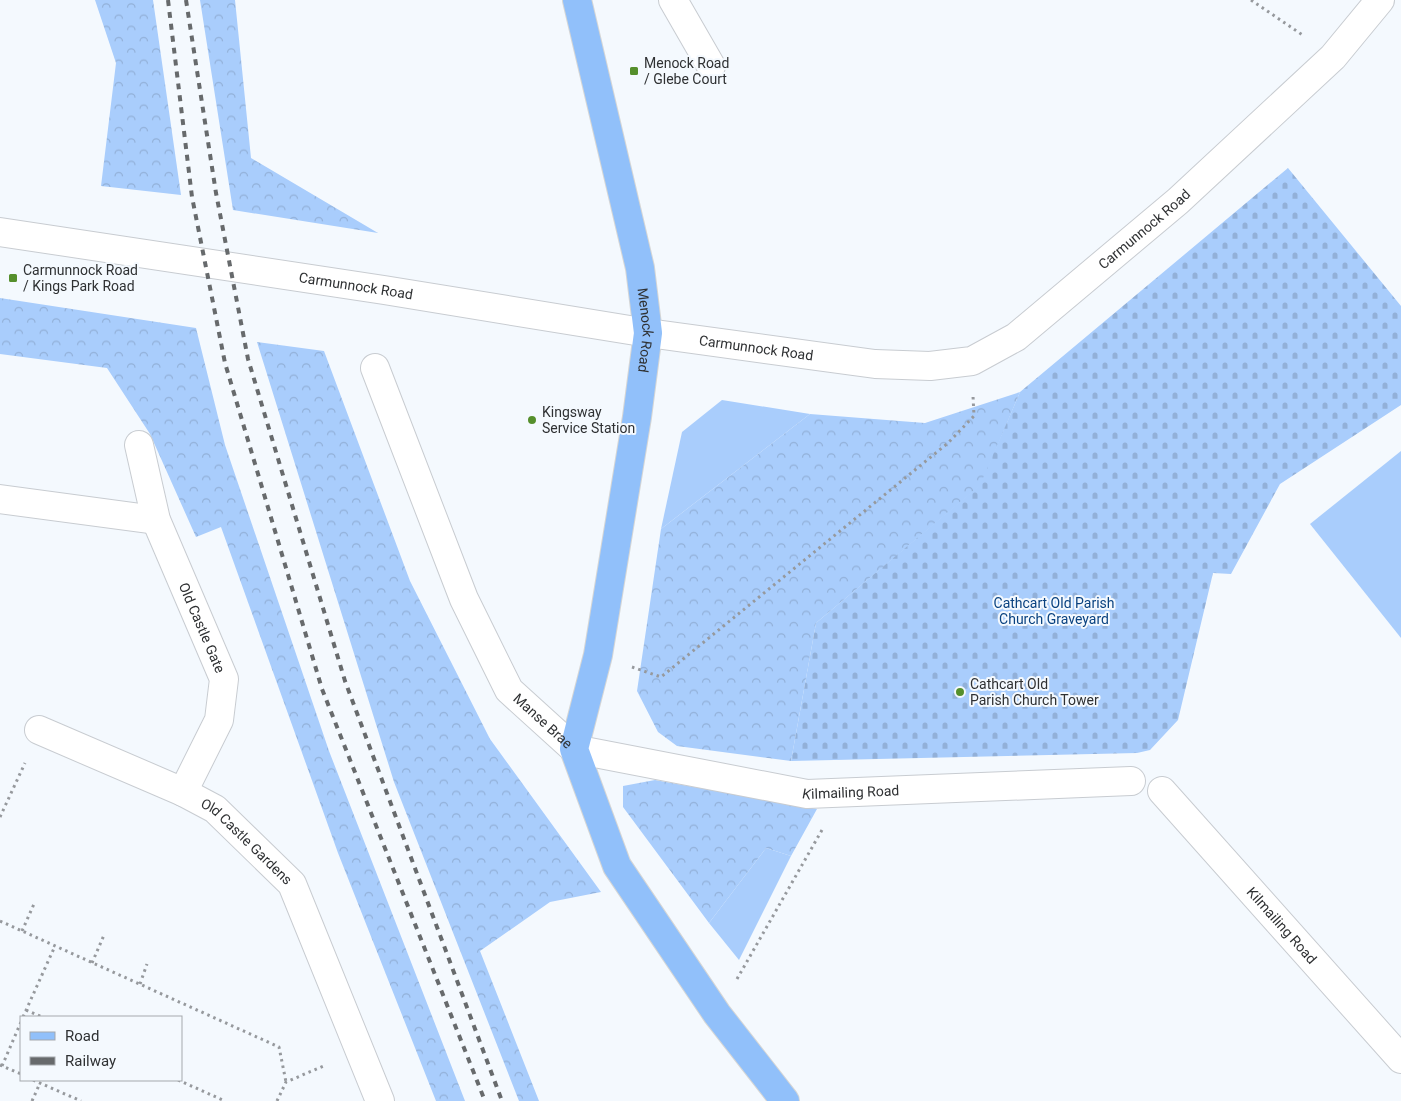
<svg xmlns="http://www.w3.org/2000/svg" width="1401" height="1101" font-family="Roboto,sans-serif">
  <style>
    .grass { fill: #a9cdfc }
    .forest { fill: url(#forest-crowns) }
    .cemetery { fill: url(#cemetery-stones) }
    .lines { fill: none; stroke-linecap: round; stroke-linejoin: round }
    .minor-casing { stroke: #c8ccd1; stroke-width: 30 }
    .major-casing { stroke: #d5d6d6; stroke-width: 30 }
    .path { stroke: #96999d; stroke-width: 3; stroke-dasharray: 2.5 4; stroke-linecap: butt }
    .minor { stroke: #fff; stroke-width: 28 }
    .major { stroke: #91c0fa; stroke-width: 28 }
    .rail { stroke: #676a6c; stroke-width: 4; stroke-dasharray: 6 6; stroke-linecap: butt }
    .poi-dot { fill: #558f2c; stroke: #f4f9fe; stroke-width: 2 }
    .labels { text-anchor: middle; stroke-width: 4; stroke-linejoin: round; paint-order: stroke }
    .poi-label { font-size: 14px; fill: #2f3133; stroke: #f4f9fe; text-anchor: start }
    .street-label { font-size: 14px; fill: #2f3133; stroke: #f4f9fe }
    .park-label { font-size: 14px; fill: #094280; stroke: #f4f9fe }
  </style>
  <defs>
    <pattern id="forest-crowns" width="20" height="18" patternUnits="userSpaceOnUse" patternTransform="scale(1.25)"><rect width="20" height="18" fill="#a9cdfc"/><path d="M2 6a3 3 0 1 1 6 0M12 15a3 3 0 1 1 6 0" fill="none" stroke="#92b0d8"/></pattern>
    <pattern id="cemetery-stones" width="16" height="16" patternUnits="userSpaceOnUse" patternTransform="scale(1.25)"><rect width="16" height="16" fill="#a9cdfc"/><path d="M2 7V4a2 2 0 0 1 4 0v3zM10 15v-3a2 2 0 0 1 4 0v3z" fill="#92b0d8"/></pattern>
  </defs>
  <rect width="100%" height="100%" fill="#f4f9fe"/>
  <g class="grass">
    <path d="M722,400l88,14 -149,115 21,-97z"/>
    <path d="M1401,451v187l-91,-114z"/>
    <path d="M766,848l25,8 -52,104 -30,-37z"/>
  </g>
  <g class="forest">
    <path d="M95,0h58l28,195 -80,-9 15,-123z"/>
    <path d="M200,0h35l16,158 127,75 -145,-23z"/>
    <path d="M0,298l196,30 29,117 104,306 136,350h-29l-98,-248 -117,-326 -25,10 -46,-103 -43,-66 -107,-14z"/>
    <path d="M257,342l67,9 86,230 80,158 111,153 -51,10 -70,49 59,150h-20l-125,-319z"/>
    <path d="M1020,392l-39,93 -165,138 -25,138 -114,-15 -19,-14 -21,-41 24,-162 149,-115 115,9z"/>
    <path d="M655,780l162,29 -26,47 -25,-8 -57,75 -86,-116v-21z"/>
  </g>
  <path class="cemetery" d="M1288,168l113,138v99l-121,79 -49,90 -18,-1 -35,147 -28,30 -13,3 -346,8 25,-138 164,-138 40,-93z"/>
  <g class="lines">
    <defs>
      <g id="minor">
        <path d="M673,0l38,66"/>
        <path id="s1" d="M0,232l384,58 264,43 227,31 55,2 42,-5 44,-24 162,-136 155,-144 47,-57"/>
        <path id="s2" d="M375,368l89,231 45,91 65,59 233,45 324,-13"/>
        <path id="s3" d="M139,445l17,75 68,159 -5,41 -36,72"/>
        <path d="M0,499l156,21"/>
        <path id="s4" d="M39,730l144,62 32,17 77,75 88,217"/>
        <path id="s5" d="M1162,791l239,268"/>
      </g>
      <g id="major">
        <path id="s6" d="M577,0l63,268 8,65 -11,84 -39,238 -24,94 43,117 100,148 68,87"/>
      </g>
    </defs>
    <use href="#minor" class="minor-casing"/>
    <use href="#major" class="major-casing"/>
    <g class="path">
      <path d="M1251,0l53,36"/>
      <path d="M632,667l29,10 287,-234 26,-27 -1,-20"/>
      <path d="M0,817l25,-54"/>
      <path d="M0,921l279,126 7,35"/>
      <path d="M22,931l12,-27"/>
      <path d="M92,963l12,-28"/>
      <path d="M737,979l85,-149"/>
      <path d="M140,984l7,-20"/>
      <path d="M26,1010l16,7"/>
      <path d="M23,1017l32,-71"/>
      <path d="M0,1065l21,9"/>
      <path d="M2,1066l19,-44"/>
      <path d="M33,1080l48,21"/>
      <path d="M178,1080l47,21"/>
      <path d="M32,1101l8,-18"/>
      <path d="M277,1101l9,-19 40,-17"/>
    </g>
    <use href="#minor" class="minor"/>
    <use href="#major" class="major"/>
    <g class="rail">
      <path d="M168,0l24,197 33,166 97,326 163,412"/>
      <path d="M186,0l30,193 32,166 97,322 157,420"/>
    </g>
  </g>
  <g class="poi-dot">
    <rect x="629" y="66" width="10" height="10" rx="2.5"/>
    <rect x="8" y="273" width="10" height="10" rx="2.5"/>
    <circle cx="532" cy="420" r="5"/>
    <circle cx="960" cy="692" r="5"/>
  </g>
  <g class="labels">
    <g class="poi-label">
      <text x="644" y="68">Menock Road<tspan x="644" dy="16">/ Glebe Court</tspan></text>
      <text x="23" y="275">Carmunnock Road<tspan x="23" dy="16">/ Kings Park Road</tspan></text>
      <text x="542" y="417">Kingsway<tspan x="542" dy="16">Service Station</tspan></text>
      <text x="970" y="689">Cathcart Old<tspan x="970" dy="16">Parish Church Tower</tspan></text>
    </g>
    <g class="street-label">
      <text dy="5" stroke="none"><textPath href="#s1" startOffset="1200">Carmunnock Road</textPath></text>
      <text dy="5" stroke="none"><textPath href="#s1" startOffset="360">Carmunnock Road</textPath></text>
      <text dy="5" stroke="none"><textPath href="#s6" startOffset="338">Menock Road</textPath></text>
      <text dy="5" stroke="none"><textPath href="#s1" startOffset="765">Carmunnock Road</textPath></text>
      <text dy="5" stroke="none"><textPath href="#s3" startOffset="194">Old Castle Gate</textPath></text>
      <text dy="5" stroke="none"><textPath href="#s2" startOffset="395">Manse Brae</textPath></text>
      <text dy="5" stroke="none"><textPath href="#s2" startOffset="718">Kilmailing Road</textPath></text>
      <text dy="5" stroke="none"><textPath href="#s4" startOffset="238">Old Castle Gardens</textPath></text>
      <text dy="5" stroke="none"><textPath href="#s5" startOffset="180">Kilmailing Road</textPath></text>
    </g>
    <g class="park-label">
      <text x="1054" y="608">Cathcart Old Parish<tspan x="1054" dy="16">Church Graveyard</tspan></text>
    </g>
  </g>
  <rect x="20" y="1016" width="162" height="65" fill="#f4f9fe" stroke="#a5a9ad"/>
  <rect x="30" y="1032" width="25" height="8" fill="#91c0fa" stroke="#a5a9ad"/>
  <text x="65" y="1041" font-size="15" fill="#2f3133">Road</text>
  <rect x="30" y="1057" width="25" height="8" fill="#676a6c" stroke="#a5a9ad"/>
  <text x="65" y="1066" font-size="15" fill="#2f3133">Railway</text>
</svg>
